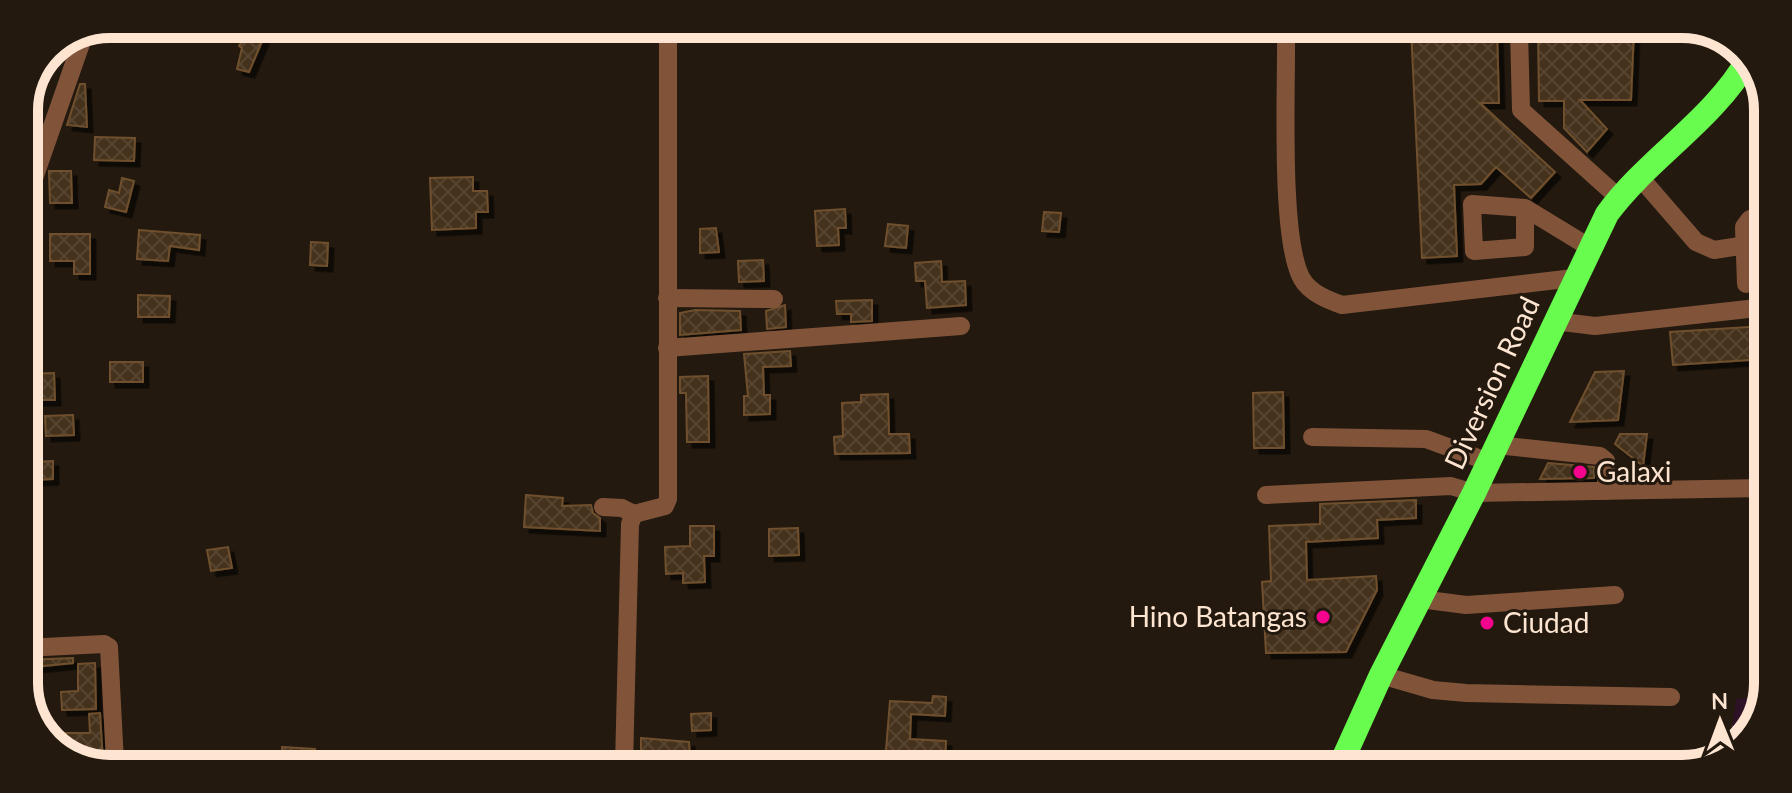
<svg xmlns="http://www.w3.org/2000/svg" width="1792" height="793" font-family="Lato,sans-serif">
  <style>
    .forest { fill: url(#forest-crowns) }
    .building { fill: url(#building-cross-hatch); stroke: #6f502d; stroke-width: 2; filter: url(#shadow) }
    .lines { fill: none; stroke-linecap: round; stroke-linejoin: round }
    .minor { stroke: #81543a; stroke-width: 18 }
    .highway { stroke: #67fc4e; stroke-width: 24 }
    .poi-dot { fill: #f7048e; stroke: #23190e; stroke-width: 3 }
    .labels { text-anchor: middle; stroke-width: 6; stroke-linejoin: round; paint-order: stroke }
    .street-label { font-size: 28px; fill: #fee5d1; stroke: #23190e }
    .poi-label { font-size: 28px; fill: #fee5d1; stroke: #23190e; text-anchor: start }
    .rim { fill: none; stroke: #fee5d1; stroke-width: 10 }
  </style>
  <defs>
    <pattern id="forest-crowns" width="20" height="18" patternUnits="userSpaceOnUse" patternTransform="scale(2)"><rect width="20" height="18" fill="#2d1125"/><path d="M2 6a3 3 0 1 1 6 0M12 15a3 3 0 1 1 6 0" fill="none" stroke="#4c3444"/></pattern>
    <pattern id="building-cross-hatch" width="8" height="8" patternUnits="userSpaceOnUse" patternTransform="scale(2)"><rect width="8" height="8" fill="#44311b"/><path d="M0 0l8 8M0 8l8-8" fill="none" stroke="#574530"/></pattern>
    <filter id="shadow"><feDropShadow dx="5.5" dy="5.5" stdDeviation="0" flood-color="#0009"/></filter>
  </defs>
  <rect width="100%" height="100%" fill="#23190e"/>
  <path class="forest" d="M1762,696l-1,21 -33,38 8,-56z"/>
  <g class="building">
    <path d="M227,24l42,1 -20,47 -12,-3 5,-21 -3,-2 8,-13z"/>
    <path d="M1411,29l86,1 2,73h-19l75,69 -24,26 -35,-31 -15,17 -27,1 3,71 -35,2z"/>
    <path d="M1538,30h96l-3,70h-51l27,29 -20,23 -23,-24v-27h-25z"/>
    <path d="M80,84h5l2,43 -20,-2z"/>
    <path d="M95,137l40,1 -1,23 -40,-1z"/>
    <path d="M49,171h22l1,32h-22z"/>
    <path d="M473,177v14h14l1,21h-12v16l-44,2 -2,-52z"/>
    <path d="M122,178l12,3 -8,31 -21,-5 4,-17 10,3z"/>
    <path d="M845,209l1,19h-8l1,17 -22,1 -2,-35z"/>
    <path d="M1044,212l17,1 -2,19 -17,-1z"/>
    <path d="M888,224l20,2 -2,22 -21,-2z"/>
    <path d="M716,228l3,24 -19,1v-24z"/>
    <path d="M139,230l61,5 -1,15 -29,-4 -2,15 -31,-2z"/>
    <path d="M50,234h40v40h-16v-13h-24z"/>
    <path d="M311,242l17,1 -1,23 -17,-1z"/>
    <path d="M763,260l1,21 -25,1 -1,-21z"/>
    <path d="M941,261l1,21 23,-1 1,24 -39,3 -2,-27h-9l-1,-18z"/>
    <path d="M138,295l32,1 -1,21h-31z"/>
    <path d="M872,300v21l-21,1v-8h-14l-1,-13z"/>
    <path d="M785,305l1,22 -19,2 -1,-18z"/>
    <path d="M695,310l45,1 1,19 -61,5v-22z"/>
    <path d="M1764,326l1,33 -92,6 -3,-33z"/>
    <path d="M790,351l1,15 -28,1 1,28h6v19l-26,1v-19h4l-4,-42z"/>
    <rect x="110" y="362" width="33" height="20"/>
    <path d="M1624,371l-6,49 -48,2 25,-50z"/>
    <path d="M54,373l1,27h-28l-1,-26z"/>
    <path d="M708,376l1,66h-22l-1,-49h-6v-16z"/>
    <path d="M1283,392l1,56h-30l-1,-55z"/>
    <path d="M888,394l1,40h20l1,19 -75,1 -1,-17 9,-1 -1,-33 19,-1v-7z"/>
    <path d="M73,415l1,20 -28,1 -1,-20z"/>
    <path d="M1620,434h27l-4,32 -28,-22z"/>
    <path d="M53,461v18l-20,1 -1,-18z"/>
    <path d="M1548,463l46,4v11l-54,1z"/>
    <path d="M526,495l37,3 -1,8 29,-1 2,8 7,5v13l-76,-4z"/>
    <path d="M1416,500v18l-39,2 1,18 -72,4 1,38 69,-4 1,14 -31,62 -80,1 -4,-71 9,-1 -2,-55 51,-2v-20z"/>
    <path d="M690,526h24v30h-10l1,26 -22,1v-10l-17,1 -1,-27 25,-1z"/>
    <path d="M798,528l1,27 -30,1v-27z"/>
    <path d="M228,547l4,21 -21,3 -4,-21z"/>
    <path d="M73,658v5l-39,4v49l-10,-27v-29z"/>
    <path d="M95,663l1,46 -34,1 -1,-18 17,-1v-27z"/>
    <path d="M933,696l13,1 -1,19 -34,-2 -1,25 36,2 -1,21h-60l5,-61 42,2z"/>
    <path d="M100,713l3,49h-27l-28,-22h18v-7h24l-1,-19z"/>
    <path d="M711,713v17l-19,1 -1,-17z"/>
    <path d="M641,738l48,4 1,16 -49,-2z"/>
    <path d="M282,747l33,2v14h-33z"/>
  </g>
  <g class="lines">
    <g class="minor">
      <path d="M1286,29c1,54 -7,210 16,250 8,14 26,21 40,26l232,-27"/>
      <path d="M1519,30l2,80 98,88"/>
      <path d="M1638,175l58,67 18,8 52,-8"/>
      <path d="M24,207l60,-172"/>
      <path d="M1525,208v39l-51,4 -2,-47 53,4 64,39"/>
      <path d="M1746,284l-2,-57 6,-8 17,-4"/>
      <path d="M667,298l107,1"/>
      <path d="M1554,321l41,5 171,-19"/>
      <path d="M667,348l294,-22"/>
      <path d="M1312,437l114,2 63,23"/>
      <path d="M1497,445l103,11 6,5v30"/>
      <path d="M1266,495l185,-9 23,7 290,-5"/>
      <path d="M603,507l19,1 12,6"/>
      <path d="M1420,599l46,6 149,-10"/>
      <path d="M24,648l80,-4 5,3 6,115"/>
      <path d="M1381,675l52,15 33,3 205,4"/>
      <path d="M624,765l6,-241 4,-10 31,-8 3,-7v-473"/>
    </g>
    <path class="highway" d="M1339,768l42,-93 93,-182 133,-279c42,-57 106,-93 142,-156"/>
  </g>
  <g class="poi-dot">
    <circle cx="1580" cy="472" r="8"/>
    <circle cx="1323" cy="617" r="8"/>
    <circle cx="1487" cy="623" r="8"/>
  </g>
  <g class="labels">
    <g class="street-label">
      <text transform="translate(1492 383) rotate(-65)" y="10">Diversion Road</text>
    </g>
    <g class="poi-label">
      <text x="1596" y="482">Galaxi</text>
      <text x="1307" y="627" text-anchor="end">Hino Batangas</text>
      <text x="1503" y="633">Ciudad</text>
    </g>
  </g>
  <path d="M0 0H1792V793H0ZM110 38H1682A72 72 0 0 1 1754 110V683A72 72 0 0 1 1682 755H110A72 72 0 0 1 38 683V110A72 72 0 0 1 110 38Z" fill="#23190e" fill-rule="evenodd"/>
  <path class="rim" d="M110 38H1682A72 72 0 0 1 1754 110V683A72 72 0 0 1 1682 755H110A72 72 0 0 1 38 683V110A72 72 0 0 1 110 38Z"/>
  <g transform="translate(1720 721) rotate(359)" stroke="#23190e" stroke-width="6" paint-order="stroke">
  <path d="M0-6L14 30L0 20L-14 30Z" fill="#fee5d1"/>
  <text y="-12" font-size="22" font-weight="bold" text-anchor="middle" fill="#fee5d1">N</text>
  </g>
</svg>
